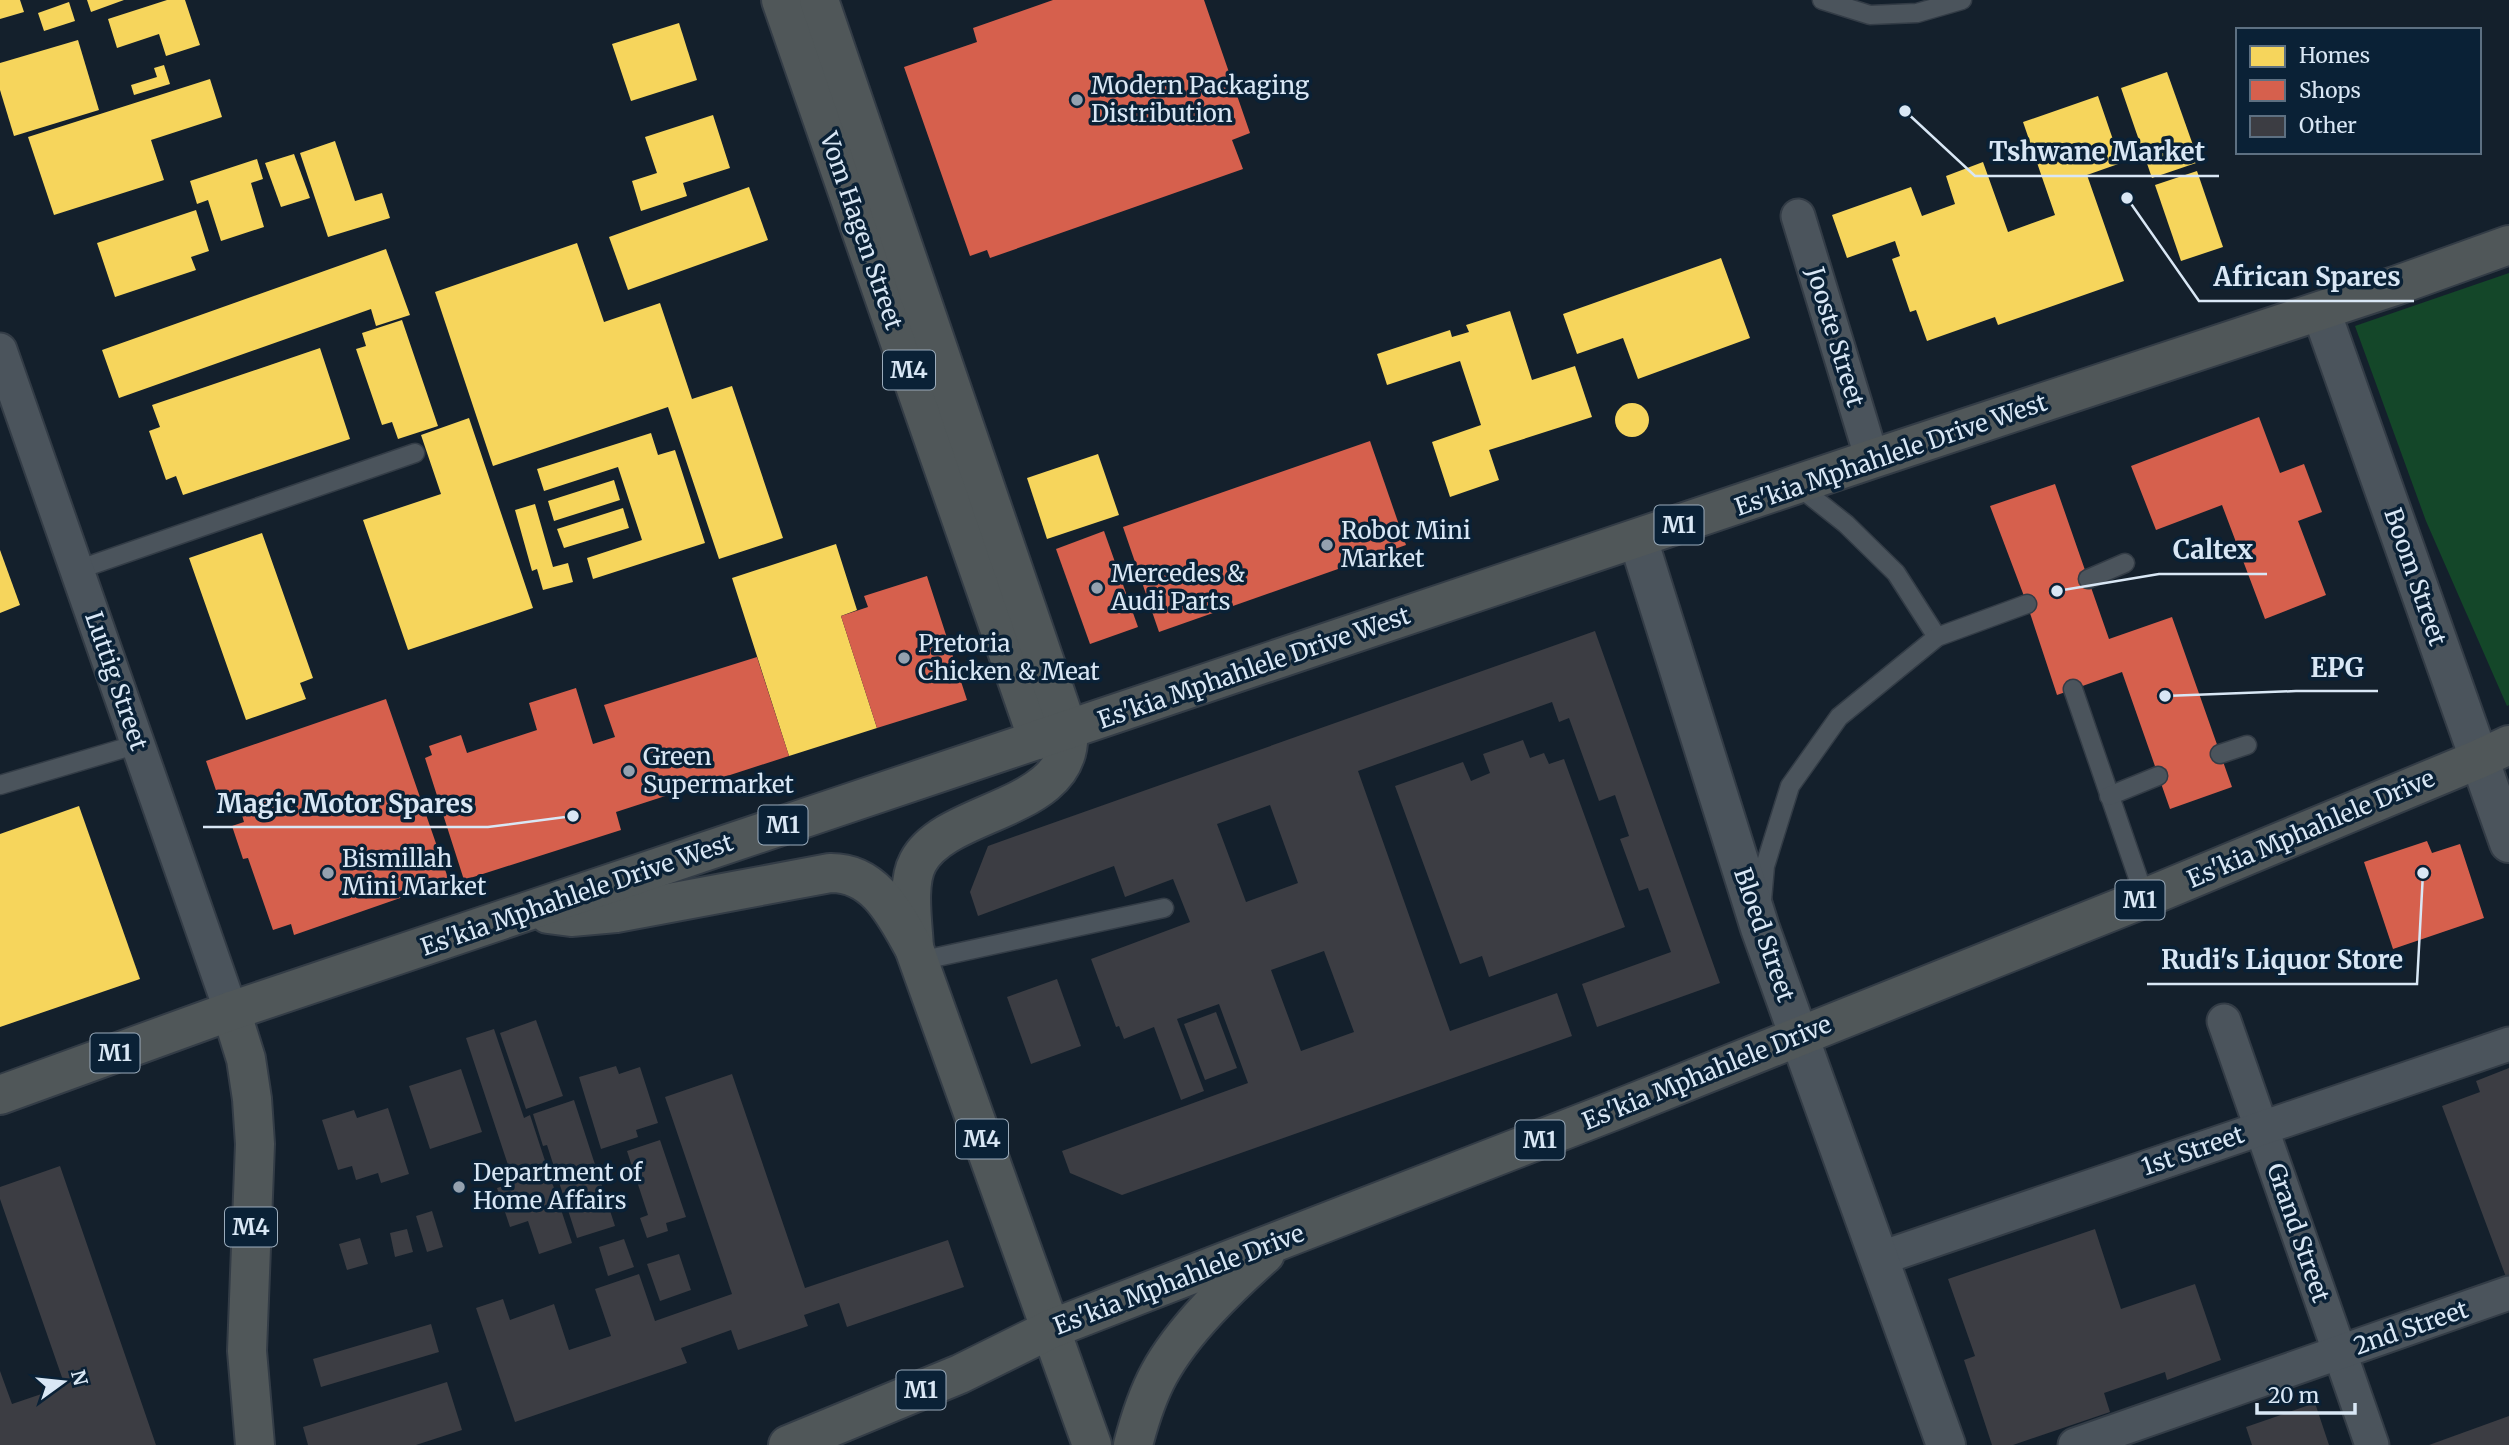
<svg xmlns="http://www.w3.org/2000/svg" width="2509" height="1445" font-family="Merriweather,serif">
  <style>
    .green { fill: #144729 }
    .homes { fill: #f6d55c }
    .shops { fill: #d6604d }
    .building { fill: #3c3d43; fill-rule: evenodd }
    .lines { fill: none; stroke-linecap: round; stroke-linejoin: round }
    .lane-casing { stroke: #333c46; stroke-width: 21 }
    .street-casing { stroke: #333c46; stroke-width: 37 }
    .secondary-casing { stroke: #333c46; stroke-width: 42 }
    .primary-casing { stroke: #333c46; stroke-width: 42 }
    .lane { stroke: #4b545c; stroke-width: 18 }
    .street { stroke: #4b545c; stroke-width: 33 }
    .secondary { stroke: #4b545c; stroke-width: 38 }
    .primary { stroke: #505759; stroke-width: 38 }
    .poi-dot { fill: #94a1af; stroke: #0a2136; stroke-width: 2.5 }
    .labels { text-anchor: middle; stroke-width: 7; stroke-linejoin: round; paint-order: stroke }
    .shield { fill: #0a2136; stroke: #9bacbc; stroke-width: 2 }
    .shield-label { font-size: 23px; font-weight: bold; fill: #d9e7f5 }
    .poi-label { font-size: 24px; fill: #d9e7f5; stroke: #0a2136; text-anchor: start }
    .street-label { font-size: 24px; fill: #d9e7f5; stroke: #0a2136 }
    .leader { fill: none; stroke: #d9e7f5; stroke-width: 2.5 }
    .callout-dot { fill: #d9e7f5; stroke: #0a2136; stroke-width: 2.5 }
    .callout-label { font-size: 26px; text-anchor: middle; font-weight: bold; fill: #d9e7f5; stroke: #0a2136; stroke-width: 7; stroke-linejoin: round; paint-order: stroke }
  </style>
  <rect width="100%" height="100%" fill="#14202c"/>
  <path class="green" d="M2509,273v432l-2,1 -81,-185 -71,-195z"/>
  <g class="homes">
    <path d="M0,0h20l4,12 -24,7z"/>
    <path d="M87,0h37l-33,12z"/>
    <path d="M167,0h18l15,45 -34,11 -7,-22 -42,14 -9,-29z"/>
    <path d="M69,2l6,19 -31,10 -6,-18z"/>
    <path d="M679,23l18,57 -66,21 -19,-57z"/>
    <path d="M78,40l21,70 -85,26 -14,-46v-27z"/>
    <path d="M164,65l6,19 -36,11 -3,-10 26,-8 -3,-9z"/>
    <path d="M2167,72l32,90 -47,16 -31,-90z"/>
    <path d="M210,79l12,38 -71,23 13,40 -110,35 -26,-78z"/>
    <path d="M2098,96l23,67 -34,12 37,106 -126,44 -3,-8 -68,24 -11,-31 -6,2 -18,-53 8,-3 -5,-15 -48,17 -15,-43 79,-28 11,29 33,-12 -9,-28 37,-14 25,70 47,-17 -32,-93z"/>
    <path d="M713,115l17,53 -47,15 4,13 -46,15 -9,-30 25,-8 -12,-36z"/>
    <path d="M335,141l20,60 27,-8 8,25 -62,19 -28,-84z"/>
    <path d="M294,154l16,44 -29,9 -16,-44z"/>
    <path d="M257,159l6,20 -12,4 13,44 -43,14 -13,-41 -11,4 -7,-23z"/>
    <path d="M2197,171l26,76 -42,14 -26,-76z"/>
    <path d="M749,187l19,53 -140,50 -19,-53z"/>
    <path d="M196,210l13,41 -18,6 5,13 -81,27 -18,-54z"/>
    <path d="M577,243l27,79 56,-19 32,96 40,-13 51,152 -64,21 -51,-152 -175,59 -58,-174z"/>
    <path d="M386,249l24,66 -34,11 -5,-17 -252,89 -17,-48z"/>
    <path d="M1721,258l29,80 -112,41 -15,-41 -46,16 -14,-40z"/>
    <path d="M1510,311l22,69 43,-14 17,51 -103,33 10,30 -49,17 -18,-55 49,-17 -21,-64 -73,24 -10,-31 73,-24 2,7 17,-5 -3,-7z"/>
    <path d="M402,320l36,106 -40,13 -6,-17 -10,3 -26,-76 10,-3 -4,-13z"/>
    <path d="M320,348l30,91 -167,56 -7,-19 -10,4 -17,-49 11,-4 -8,-22z"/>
    <circle cx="1632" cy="420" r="17"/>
    <path d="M469,418l64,190 -125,42 -45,-130 78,-26 -20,-59z"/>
    <path d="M651,433l7,22 17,-5 30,93 -112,36 -6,-21 55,-18 -24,-73 -74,24 -7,-22z"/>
    <path d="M1098,454l21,61 -72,24 -20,-61z"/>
    <path d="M614,480l6,20 -66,21 -6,-20z"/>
    <path d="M535,504l18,63 15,-4 5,19 -30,8 -6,-21 -5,2 -17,-61z"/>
    <path d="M623,508l6,20 -65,20 -7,-19z"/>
    <path d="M262,533l51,145 -13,5 6,16 -60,21 -57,-162z"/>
    <path d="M836,544l21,66 -16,6 36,112 -88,28 -57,-178z"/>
    <path d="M0,550l20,55 -20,8z"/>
    <path d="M79,806l61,173 -140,48v-193z"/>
  </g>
  <g class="shops">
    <path d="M1053,0h151l46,133 -18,7 11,29 -253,89 -3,-8 -17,6 -66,-189 73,-25 -4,-14z"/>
    <path d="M2259,417l21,56 24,-9 18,48 -24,9 28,74 -61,24 -43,-114 -66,25 -25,-64z"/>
    <path d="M1370,441l36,104 -247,87 -36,-105z"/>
    <path d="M2055,484l54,155 63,-22 60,170 -62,22 -48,-137 -65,23 -30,-91 -37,-98z"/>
    <path d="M1104,531l34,96 -48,17 -34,-95z"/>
    <path d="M927,576l40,124 -90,28 -36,-112 27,-9 -4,-11z"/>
    <path d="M757,657l32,99 -173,56 5,18 -157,50 -39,-122 7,-3 -3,-9 32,-11 6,18 70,-23 -8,-27 47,-15 17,56 22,-7 -11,-32z"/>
    <path d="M386,699l63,182 -155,54 -3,-11 -18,6 -25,-72 -5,1 -11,-33 12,-4 -5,-17 -16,6 -17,-50z"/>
    <path d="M2427,841l5,12 28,-9 24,74 -91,31 -29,-87z"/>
  </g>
  <g class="building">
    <path d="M1595,631l125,352 -123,44 -15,-43 89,-32 -23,-64 -9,3 -19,-52 9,-3 -14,-41 -16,6 -30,-83 -10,4 -7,-20 -194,69 92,260 107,-38 15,43 -450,159 -52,-22 -8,-22 186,-68 -29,-79 -42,15 27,72 -23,9 -27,-73 -30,12 -5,-13 -3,1 -25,-68 99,-37 -17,-43 -48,18 -11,-31 -136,50 -8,-24 18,-46zM1270,805l28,78 -52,19 -29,-78zM1324,951l30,81 -53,19 -30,-81z"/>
    <path d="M1523,740l7,18 14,-5 5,11 15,-5 61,168 -136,50 -7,-21 -22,8 -65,-178 68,-24 8,19 19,-8 -7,-19z"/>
    <path d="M1057,979l24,67 -50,18 -24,-67z"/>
    <path d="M1216,1012l21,56 -32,12 -21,-56z"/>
    <path d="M536,1020l27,76 -37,13 -26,-76z"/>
    <path d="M494,1029l30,89 6,-3 42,128 -33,11 -11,-33 -18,6 -13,-39 17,-5 -48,-145z"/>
    <path d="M616,1066l3,8 21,-7 18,56 -22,7 2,7 -37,12 -22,-72z"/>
    <path d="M2509,1068v217l-67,-179 38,-14 -4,-11z"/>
    <path d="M461,1069l21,63 -52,17 -21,-63z"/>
    <path d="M732,1074l73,214 143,-48 16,47 -117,40 -8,-24 -35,12 4,11 -70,24 -7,-20 -50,18 6,15 -172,59 -39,-114 27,-9 7,21 44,-16 15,46 42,-14 -16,-47 44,-15 16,47 77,-27 -67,-197z"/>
    <path d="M574,1100l41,126 -38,12 -30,-93 -4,1 -10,-32z"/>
    <path d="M388,1108l21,66 -28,9 -3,-10 -22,7 -4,-14 -14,4 -16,-50 32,-10 3,8z"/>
    <path d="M660,1140l26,77 -20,6 2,8 -21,7 -7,-20 8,-3 -21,-64z"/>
    <path d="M60,1166l96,279h-156v-74l12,33 53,-18 -65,-187v-12z"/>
    <path d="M432,1211l11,36 -16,5 -11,-36z"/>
    <path d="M407,1229l6,23 -18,5 -5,-24z"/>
    <path d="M2095,1229l26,80 74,-25 26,76 -54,20 -2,-8 -61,21 6,19 -97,33h-21l-28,-85 11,-4 -27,-77z"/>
    <path d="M360,1238l8,26 -21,6 -8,-26z"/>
    <path d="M624,1239l10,28 -26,9 -9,-29z"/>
    <path d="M679,1254l12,36 -31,11 -13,-37z"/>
    <path d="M431,1324l8,28 -118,35 -8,-28z"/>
    <path d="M447,1382l15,48 -46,15h-108l-5,-18z"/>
    <path d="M2315,1403l14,42h-77l-6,-18z"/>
    <path d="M2509,1416v29h-80z"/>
  </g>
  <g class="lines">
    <defs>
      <g id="lane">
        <path d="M1822,0l48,15 47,-2 45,-13"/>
        <path d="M1798,486l48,38 50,49 41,64"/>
        <path d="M77,570l338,-117"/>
        <path d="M2088,579l37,-16"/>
        <path d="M2073,689l72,209"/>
        <path d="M2220,754l27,-9"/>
        <path d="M0,785l138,-41"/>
        <path d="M2109,796l49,-20"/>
        <path d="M1762,900l3,-34 25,-80 49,-69 98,-80 90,-33"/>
        <path d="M919,961l245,-53"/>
      </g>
      <g id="street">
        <path d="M1798,216l74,243"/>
        <path d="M0,350l231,661"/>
        <path d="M2224,1021l148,424"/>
        <path d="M1878,1259l631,-215"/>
        <path d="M2075,1445l434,-152"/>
      </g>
      <g id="secondary">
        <path d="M2321,311l188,532"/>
        <path d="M1638,539l122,389 186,517"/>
      </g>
      <g id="primary">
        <path d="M781,0l257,740"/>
        <path d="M819,0l249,730c7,82 -121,77 -150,132 -12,22 -5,62 -4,86"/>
        <path d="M548,914l23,3 45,-4 214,-40c45,-1 65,41 84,75l178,497"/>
        <path d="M231,1011l15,48 6,40 3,45 -8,207 8,94"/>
        <path d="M0,1095l231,-84 1641,-552 523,-173 114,-41"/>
        <path d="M788,1445l172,-71 91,-45 562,-218 532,-213 334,-139 30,-14"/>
        <path d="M1133,1445c6,-23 14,-49 26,-71 24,-44 69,-87 106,-120"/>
      </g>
    </defs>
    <use href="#lane" class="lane-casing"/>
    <use href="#street" class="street-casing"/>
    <use href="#secondary" class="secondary-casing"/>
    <use href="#primary" class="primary-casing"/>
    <use href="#lane" class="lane"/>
    <use href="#street" class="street"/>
    <use href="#secondary" class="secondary"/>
    <use href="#primary" class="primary"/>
  </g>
  <g class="poi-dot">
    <circle cx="1077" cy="100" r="7"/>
    <circle cx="1327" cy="545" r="7"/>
    <circle cx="1097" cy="588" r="7"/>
    <circle cx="904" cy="658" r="7"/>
    <circle cx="629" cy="771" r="7"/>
    <circle cx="328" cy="873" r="7"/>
    <circle cx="459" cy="1187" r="7"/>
  </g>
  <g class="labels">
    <g class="shield">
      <rect x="883" y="350.5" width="52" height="39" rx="5"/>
      <rect x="1654.5" y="505.5" width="49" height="39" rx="5"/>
      <rect x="758.5" y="805.5" width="49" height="39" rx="5"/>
      <rect x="2115.5" y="880.5" width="49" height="39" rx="5"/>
      <rect x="90.5" y="1033.5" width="49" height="39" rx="5"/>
      <rect x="956" y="1119.5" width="52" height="39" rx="5"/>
      <rect x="1515.5" y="1120.5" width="49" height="39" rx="5"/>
      <rect x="225" y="1207.5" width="52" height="39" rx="5"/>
      <rect x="896.5" y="1370.5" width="49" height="39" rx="5"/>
    </g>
    <g class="shield-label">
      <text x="909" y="378">M4</text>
      <text x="1679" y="533">M1</text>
      <text x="783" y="833">M1</text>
      <text x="2140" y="908">M1</text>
      <text x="115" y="1061">M1</text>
      <text x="982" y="1147">M4</text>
      <text x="1540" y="1148">M1</text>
      <text x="251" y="1235">M4</text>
      <text x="921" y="1398">M1</text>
    </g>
    <g class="poi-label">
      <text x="1091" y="94">Modern Packaging<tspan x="1091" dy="28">Distribution</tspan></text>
      <text x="1341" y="539">Robot Mini<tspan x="1341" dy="28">Market</tspan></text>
      <text x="1111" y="582">Mercedes &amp;<tspan x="1111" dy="28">Audi Parts</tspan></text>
      <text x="918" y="652">Pretoria<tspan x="918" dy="28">Chicken &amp; Meat</tspan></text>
      <text x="643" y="765">Green<tspan x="643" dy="28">Supermarket</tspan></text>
      <text x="342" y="867">Bismillah<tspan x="342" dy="28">Mini Market</tspan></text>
      <text x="473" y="1181">Department of<tspan x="473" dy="28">Home Affairs</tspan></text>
    </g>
    <g class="street-label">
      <text transform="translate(861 231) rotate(71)" y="8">Vom Hagen Street</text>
      <text transform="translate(1835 337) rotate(73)" y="8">Jooste Street</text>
      <text transform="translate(1891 455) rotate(-19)" y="8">Es'kia Mphahlele Drive West</text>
      <text transform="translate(2415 577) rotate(71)" y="8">Boom Street</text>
      <text transform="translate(1254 668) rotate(-19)" y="8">Es'kia Mphahlele Drive West</text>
      <text transform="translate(116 681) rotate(71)" y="8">Luttig Street</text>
      <text transform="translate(2311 829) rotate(-23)" y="8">Es'kia Mphahlele Drive</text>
      <text transform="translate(577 895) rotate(-19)" y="8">Es'kia Mphahlele Drive West</text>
      <text transform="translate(1764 935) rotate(71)" y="8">Bloed Street</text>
      <text transform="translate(1707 1073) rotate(-22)" y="8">Es'kia Mphahlele Drive</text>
      <text transform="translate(2193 1151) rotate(-19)" y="8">1st Street</text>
      <text transform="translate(2298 1233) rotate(71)" y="8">Grand Street</text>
      <text transform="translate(1179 1280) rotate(-21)" y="8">Es'kia Mphahlele Drive</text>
      <text transform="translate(2411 1328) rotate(-19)" y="8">2nd Street</text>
    </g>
  </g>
  <path class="leader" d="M1905 111L1975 176H2219M2127 198L2199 301H2414M2057 591L2159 574H2267M2165 696L2296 691H2378M573 816L488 827H203M2423 873L2417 984H2147"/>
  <g class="callout-dot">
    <circle cx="1905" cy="111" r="7"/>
    <circle cx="2127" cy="198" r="7"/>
    <circle cx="2057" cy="591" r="7"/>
    <circle cx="2165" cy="696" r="7"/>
    <circle cx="573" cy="816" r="7"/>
    <circle cx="2423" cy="873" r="7"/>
  </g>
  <g class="callout-label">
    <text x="2097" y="161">Tshwane Market</text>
    <text x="2307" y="286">African Spares</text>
    <text x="2213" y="559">Caltex</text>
    <text x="2337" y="677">EPG</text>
    <text x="345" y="813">Magic Motor Spares</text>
    <text x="2282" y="969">Rudi's Liquor Store</text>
  </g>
  <rect x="2236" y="28" width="245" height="126" fill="#0a2136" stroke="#5d7082" stroke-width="2"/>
  <rect x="2250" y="46" width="35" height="21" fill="#f6d55c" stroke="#5d7082" stroke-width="2"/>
  <text x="2299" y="63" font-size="21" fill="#d9e7f5">Homes</text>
  <rect x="2250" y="80" width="35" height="21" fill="#d6604d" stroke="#5d7082" stroke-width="2"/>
  <text x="2299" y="98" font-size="21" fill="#d9e7f5">Shops</text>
  <rect x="2250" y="116" width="35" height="21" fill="#3c3d43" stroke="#5d7082" stroke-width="2"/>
  <text x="2299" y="133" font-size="21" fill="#d9e7f5">Other</text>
  <g transform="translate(63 1382) rotate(75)" stroke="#0a2136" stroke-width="5" paint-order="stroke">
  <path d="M0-5L12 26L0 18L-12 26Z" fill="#d9e7f5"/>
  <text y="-10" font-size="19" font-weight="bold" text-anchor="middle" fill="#d9e7f5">N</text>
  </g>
  <path d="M2257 1403v10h98v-10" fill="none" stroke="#d9e7f5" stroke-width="3.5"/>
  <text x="2268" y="1403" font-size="21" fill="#d9e7f5" stroke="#0a2136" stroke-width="5" paint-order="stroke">20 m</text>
</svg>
